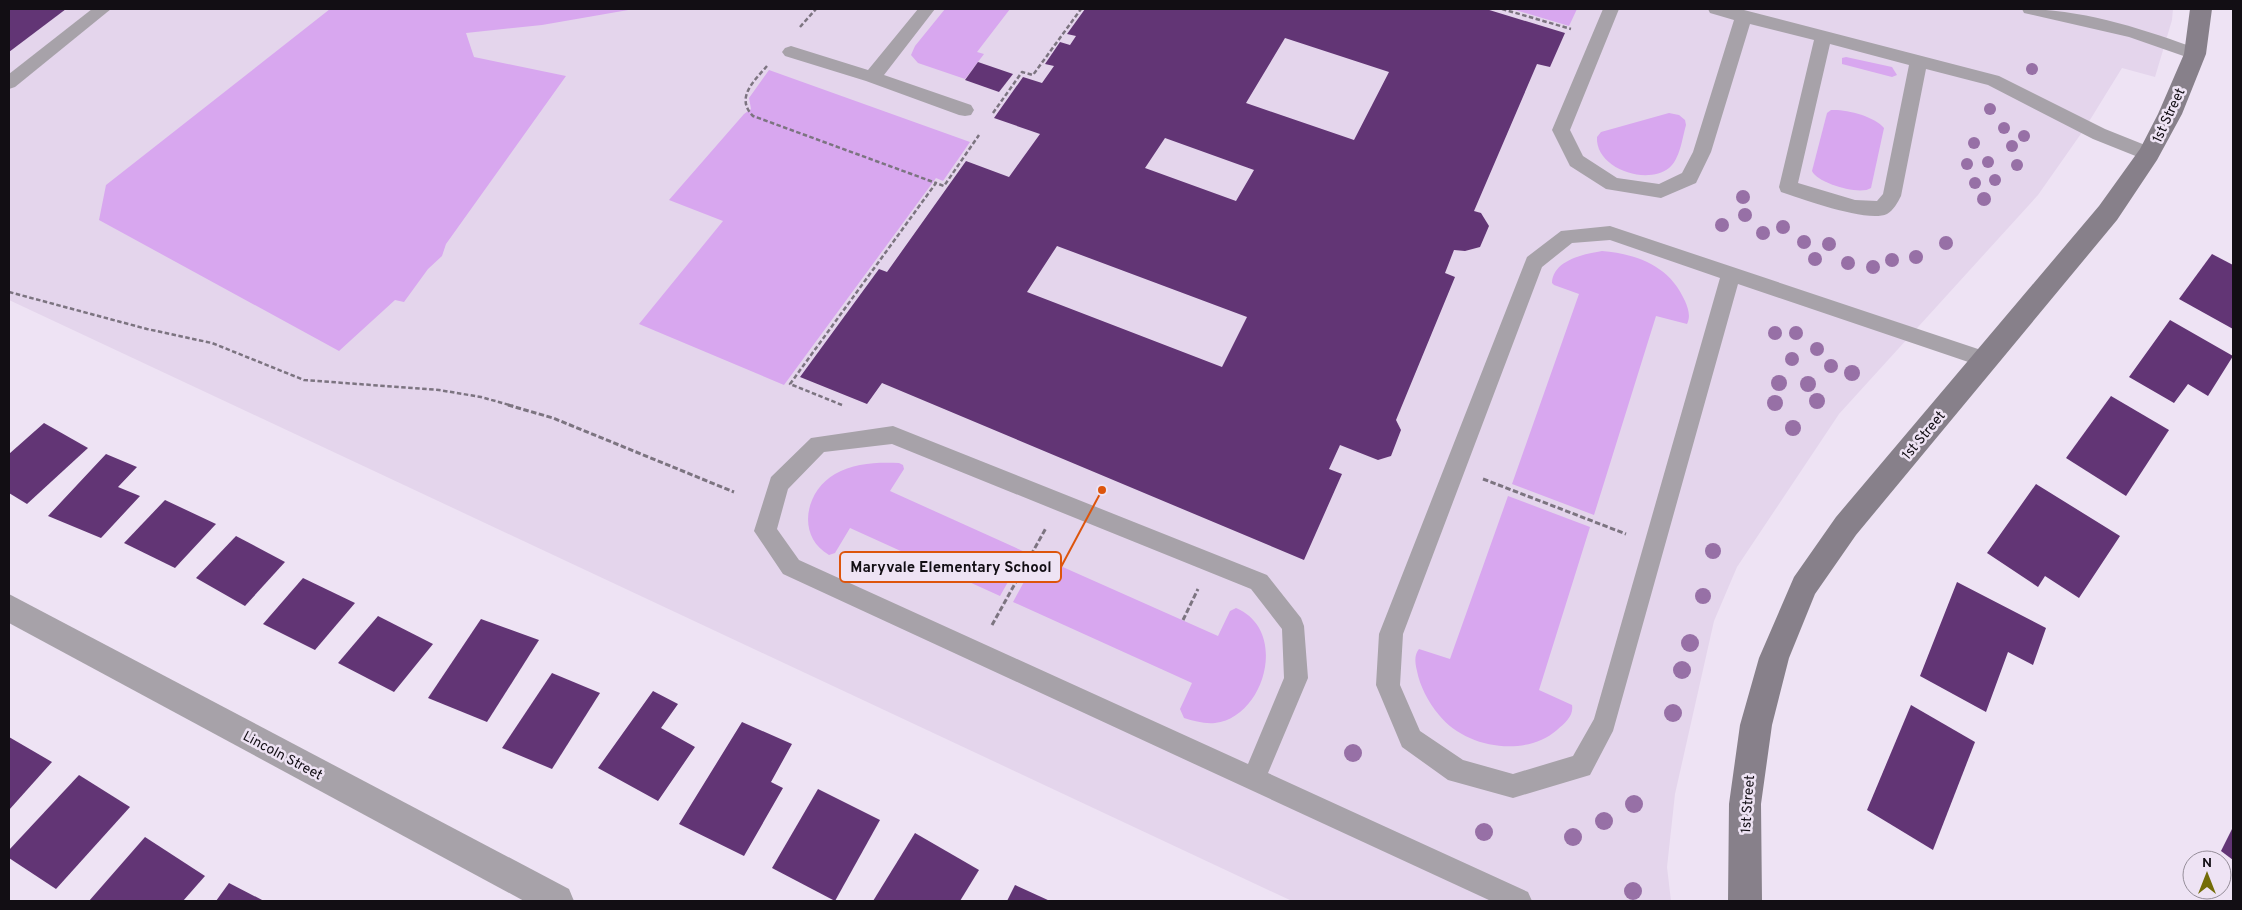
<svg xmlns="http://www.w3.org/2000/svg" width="2242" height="910" font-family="Overpass,sans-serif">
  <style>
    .built { fill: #e4d5ec }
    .green { fill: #d8a7ef }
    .building { fill: #623575; fill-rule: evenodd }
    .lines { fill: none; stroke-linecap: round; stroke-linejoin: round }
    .path-far1 { stroke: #7c7480; stroke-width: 2.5; stroke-dasharray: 4.5 2.5; stroke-linecap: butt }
    .path { stroke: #7c7480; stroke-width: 3; stroke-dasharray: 5.5 2.5; stroke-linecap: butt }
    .lane { fill: #a7a2a9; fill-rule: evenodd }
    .street { fill: #a7a2a9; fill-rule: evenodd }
    .secondary { fill: #87808a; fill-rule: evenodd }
    .tree { fill: #9770a6 }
    .labels { text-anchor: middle; stroke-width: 5; stroke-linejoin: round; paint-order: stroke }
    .street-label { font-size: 14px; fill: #120e14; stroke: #eee3f4 }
    .leader { fill: none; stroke: #dd550c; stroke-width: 2 }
    .callout-dot { fill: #dd550c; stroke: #eee3f4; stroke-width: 2 }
    .callout { fill: #eee3f4; stroke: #dd550c; stroke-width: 2 }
    .callout-label { font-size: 15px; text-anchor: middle; font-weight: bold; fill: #120e14 }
  </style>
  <rect width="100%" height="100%" fill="#eee3f4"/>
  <path class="built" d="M9,9h2164l-1,11 -17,57 -33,-9 -37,60 -47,67 -199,219 -102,153 -23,54 -39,173 -8,73 4,34h-379l-1283,-601z"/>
  <g class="green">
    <path d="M330,9h304l-92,16 -76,8 8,24 92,19 -120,168 -4,12 -14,13 -24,33 -9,-2 -56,51 -240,-131 7,-35z"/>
    <path d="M945,9h65l-33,43 7,2 -19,25 -47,-16 -7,-8 4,-9z"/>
    <path d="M1512,9h65l-8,17z"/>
    <path d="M1846,57l46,10 5,8 -5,2 -50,-13v-6z"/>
    <path d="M769,70l201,72 -27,39 -7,-3 -152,207 -145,-61 84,-103 -54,-21 75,-86 7,-5 -2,-11z"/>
    <path d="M1831,110c15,-1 43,6 53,18l-13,60c-11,8 -54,-5 -59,-17l15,-58z"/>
    <path d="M1669,113l10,2 6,5 1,5c-4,14 -6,34 -17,43 -23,18 -74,0 -72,-31l4,-5z"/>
    <path d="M1602,251c35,3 68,15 83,50 3,7 6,15 2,23l-31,-8 -62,199 -82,-31 67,-190 -25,-9 -2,-2c1,-23 32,-29 50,-32z"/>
    <path d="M899,463l4,2 1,4 -14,22 135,61 -25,44 -150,-68 -15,25 -6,2c-33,-19 -24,-64 6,-81 19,-11 42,-12 64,-11z"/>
    <path d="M1508,496l82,31 -51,163 33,15c2,11 -7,18 -15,25 -32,28 -92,18 -118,-15 -11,-13 -19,-29 -22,-44 -2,-8 -3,-16 2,-22l31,10z"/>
    <path d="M1038,556l180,80 12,-25 6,-3c53,22 29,109 -21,115 -11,1 -21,-2 -31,-5l-4,-9 12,-26 -179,-81z"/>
  </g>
  <g class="building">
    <path d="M9,9h57l-57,43z"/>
    <path d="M1085,9h401l79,24 -15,34 -13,-3 -63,147 7,2 8,13 -9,21 -15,4 -11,-1 -9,23 10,4 -59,143 5,10 -10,26 -13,4 -38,-15 -11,24 13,5 -38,86 -422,-177 -15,21 -67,-27 79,-108 8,3 79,-111 43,16 31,-43 -46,-16 29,-41 19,6 12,-17 -9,-2 15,-22 10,3 6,-9 -9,-2zM1285,38l104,34 -35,68 -108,-37zM1165,138l89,32 -18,31 -91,-33zM1057,246l190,71 -25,50 -195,-75z"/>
    <path d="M978,62l35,12 -14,18 -34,-12z"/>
    <path d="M2212,254l21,11v64l-54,-30z"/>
    <path d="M2170,320l63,36 -25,40 -20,-12 -14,19 -45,-26z"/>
    <path d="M2111,396l58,34 -43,66 -60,-38z"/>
    <path d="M44,423l44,25 -61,56 -18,-11v-39z"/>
    <path d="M106,454l31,13 -19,20 22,9 -39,42 -53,-22z"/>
    <path d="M2036,484l84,52 -41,62 -34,-22 -7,11 -51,-34z"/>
    <path d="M165,500l51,24 -41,44 -51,-25z"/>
    <path d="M236,536l49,26 -40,44 -49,-28z"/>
    <path d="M303,578l52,25 -40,47 -52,-26z"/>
    <path d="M1957,582l89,46 -13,37 -25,-13 -22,60 -66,-36z"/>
    <path d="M378,616l55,28 -39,48 -56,-29z"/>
    <path d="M481,619l58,21 -52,82 -59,-24z"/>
    <path d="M552,673l48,20 -48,76 -50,-21z"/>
    <path d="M653,691l25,13 -17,24 34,19 -37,54 -60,-33z"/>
    <path d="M1911,705l64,37 -42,108 -66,-40z"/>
    <path d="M742,722l50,22 -21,38 12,6 -39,68 -65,-32z"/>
    <path d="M9,737l43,25 -43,48z"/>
    <path d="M79,775l51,32 -74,82 -47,-31v-8z"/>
    <path d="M818,789l62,31 -45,81 -63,-33z"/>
    <path d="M2233,827v33l-12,-9z"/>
    <path d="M915,833l64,37 -19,31h-87z"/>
    <path d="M145,837l60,39 -22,25h-94z"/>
    <path d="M229,883l35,18h-48z"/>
    <path d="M1015,885l35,16h-43z"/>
  </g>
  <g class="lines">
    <g class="path-far1">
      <path d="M1502,9l69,20"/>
      <path d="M800,27l16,-18"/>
      <path d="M767,66c-13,15 -32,32 -14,50l183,67"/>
      <path d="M993,113l29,-41 11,3 48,-66"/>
      <path d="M9,292l138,37 65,14 92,37 135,10 42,7 32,9"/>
      <path d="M842,405l-52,-21 146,-201 8,3 35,-51"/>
    </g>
    <g class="path">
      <path d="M508,405l45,13 181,74"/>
      <path d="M1483,479l143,55"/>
      <path d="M1183,620l15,-31"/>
      <path d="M992,625l54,-97"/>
    </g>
    <g class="lane">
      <path d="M92,9h19l-96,78 -6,2v-15z"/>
      <path d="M918,9h17l-51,66 87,30 3,5 -3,5 -6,1 -6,-1 -93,-34 -81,-25 -3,-4 3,-4 6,-2 77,24z"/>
      <path d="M1603,9h16l-49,121 13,26 34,22 42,6 23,-11 11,-21 41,-132 -24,-7 -2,-4 36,1 255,66 106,53 50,20 3,5 -3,5 -6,2 -6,-2 -50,-20 -105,-54 -62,-16 -25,127c-3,6 -8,15 -14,18 -20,9 -84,-15 -106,-22l-2,-5 35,-147 -64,-16 -39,128 -15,31 -35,15 -55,-9 -36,-23 -18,-36zM1830,44l79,21 -26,129 -6,7 -22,-1 -57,-17z"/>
      <path d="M2022,9c62,0 121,20 179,41l3,4 -3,4 -6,2 -66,-23 -105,-24z"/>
      <path d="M1610,226l383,128 3,6 -3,6 -7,2 -248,-84 -125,447 -23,44 -77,23 -65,-18 -46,-33 -26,-62 3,-51 148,-377 34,-26zM1610,240l110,38 -126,441 -21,37 -60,18 -50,-14 -43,-29 -20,-46 3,-51 139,-367 30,-24z"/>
      <path d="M893,426l374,149 34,43 3,8 4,52 -40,95 260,119 4,9h-41l-708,-327 -29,-43 17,-54 40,-39zM892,444l359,145 31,40 2,49 -36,86 -449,-204 -22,-31 11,-40 36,-37z"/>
    </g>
    <path class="street" d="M9,594l560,295 5,12h-50l-515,-278z"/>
    <path class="secondary" d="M2190,9h22l-6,45 -24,60 -25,46 -40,60 -261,315 -41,59 -26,64 -17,67 -11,79 1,97h-34l1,-97 11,-79 19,-67 35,-81 42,-60 263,-311 41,-57 18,-35 26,-60z"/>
  </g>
  <g class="tree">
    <circle cx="2032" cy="69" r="6"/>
    <circle cx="1990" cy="109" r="6"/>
    <circle cx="2004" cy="128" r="6"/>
    <circle cx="2024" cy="136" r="6"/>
    <circle cx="1974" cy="143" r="6"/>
    <circle cx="2012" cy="146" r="6"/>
    <circle cx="1988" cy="162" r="6"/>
    <circle cx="1967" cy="164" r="6"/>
    <circle cx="2017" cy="165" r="6"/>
    <circle cx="1995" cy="180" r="6"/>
    <circle cx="1975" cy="183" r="6"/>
    <circle cx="1743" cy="197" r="7"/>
    <circle cx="1984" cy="199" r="7"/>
    <circle cx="1745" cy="215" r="7"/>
    <circle cx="1722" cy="225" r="7"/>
    <circle cx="1783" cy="227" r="7"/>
    <circle cx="1763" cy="233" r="7"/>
    <circle cx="1804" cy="242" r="7"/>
    <circle cx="1946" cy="243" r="7"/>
    <circle cx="1829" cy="244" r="7"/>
    <circle cx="1916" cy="257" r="7"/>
    <circle cx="1815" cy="259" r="7"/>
    <circle cx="1892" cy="260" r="7"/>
    <circle cx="1848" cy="263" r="7"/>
    <circle cx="1873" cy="267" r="7"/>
    <circle cx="1775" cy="333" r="7"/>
    <circle cx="1796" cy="333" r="7"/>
    <circle cx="1817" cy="349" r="7"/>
    <circle cx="1792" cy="359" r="7"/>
    <circle cx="1831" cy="366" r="7"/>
    <circle cx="1852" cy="373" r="8"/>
    <circle cx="1779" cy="383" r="8"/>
    <circle cx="1808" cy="384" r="8"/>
    <circle cx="1817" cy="401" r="8"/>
    <circle cx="1775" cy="403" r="8"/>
    <circle cx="1793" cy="428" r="8"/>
    <circle cx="1713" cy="551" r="8"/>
    <circle cx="1703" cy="596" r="8"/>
    <circle cx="1690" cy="643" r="9"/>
    <circle cx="1682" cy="670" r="9"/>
    <circle cx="1673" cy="713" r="9"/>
    <circle cx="1353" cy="753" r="9"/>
    <circle cx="1634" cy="804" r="9"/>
    <circle cx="1604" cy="821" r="9"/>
    <circle cx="1484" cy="832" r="9"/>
    <circle cx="1573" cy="837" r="9"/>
    <circle cx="1633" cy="891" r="9"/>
  </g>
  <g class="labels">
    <g class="street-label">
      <text transform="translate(2168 115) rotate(-65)" y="5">1st Street</text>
      <text transform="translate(1923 435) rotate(-50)" y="5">1st Street</text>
      <text transform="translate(283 755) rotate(28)" y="5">Lincoln Street</text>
      <text transform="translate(1747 804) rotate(-86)" y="5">1st Street</text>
    </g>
  </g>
  <path class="leader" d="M1102 490L1061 567"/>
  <circle class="callout-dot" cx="1102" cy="490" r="5"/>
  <rect class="callout" x="840" y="552" width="221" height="30" rx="5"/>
  <g class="callout-label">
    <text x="951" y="572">Maryvale Elementary School</text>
  </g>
  <rect width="2242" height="910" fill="none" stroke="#120e14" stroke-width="20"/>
  <g transform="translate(2207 875)"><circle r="24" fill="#eee3f4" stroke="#968e9a"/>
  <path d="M0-4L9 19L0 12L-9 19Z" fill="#736c08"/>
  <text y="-8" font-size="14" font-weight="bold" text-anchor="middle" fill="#120e14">N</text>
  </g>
</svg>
